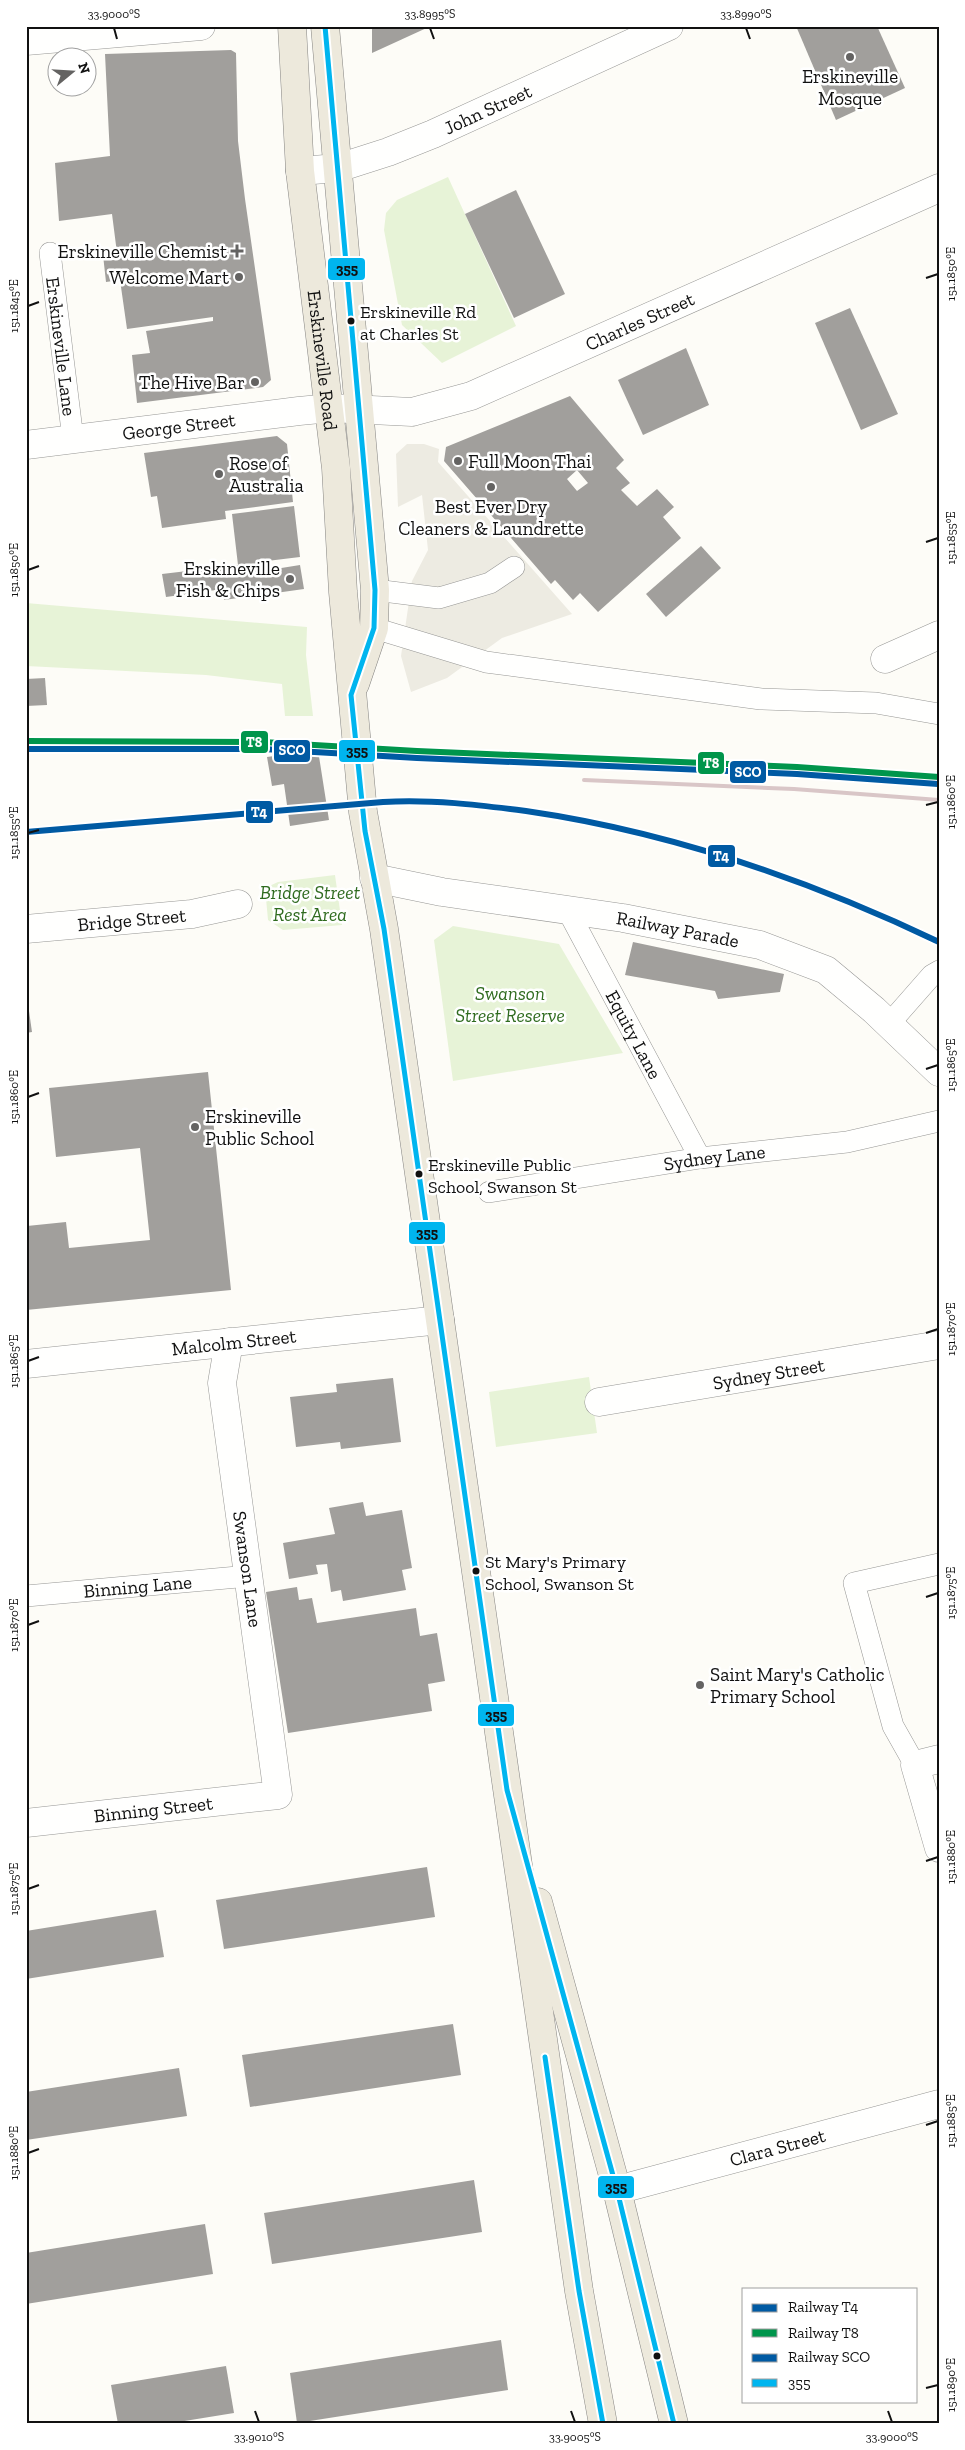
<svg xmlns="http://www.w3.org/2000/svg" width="965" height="2450" font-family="'Zilla Slab',serif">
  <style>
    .green { fill: #e7f3d7 }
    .plaza { fill: #edebe2 }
    .building { fill: #a19f9c; fill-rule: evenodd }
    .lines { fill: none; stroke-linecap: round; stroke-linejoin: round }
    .service-casing { stroke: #979795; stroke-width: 22 }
    .minor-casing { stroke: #979795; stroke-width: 29 }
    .tertiary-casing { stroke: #979795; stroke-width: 29 }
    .primary-casing { stroke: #858482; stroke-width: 29 }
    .service { stroke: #fffffe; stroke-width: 21 }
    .minor { stroke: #fffffe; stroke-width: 28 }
    .tertiary { stroke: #fffffe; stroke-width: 28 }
    .primary { stroke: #ede9dc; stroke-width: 28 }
    .rail { stroke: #d9c6c7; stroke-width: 4 }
    .bus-1-casing { stroke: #fff; stroke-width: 9 }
    .bus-1 { stroke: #00b5ef; stroke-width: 5 }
    .rail-1-casing { stroke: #fff; stroke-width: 10 }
    .rail-2-casing { stroke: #fff; stroke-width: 10 }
    .rail-3-casing { stroke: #fff; stroke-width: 10 }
    .rail-1 { stroke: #005aa3; stroke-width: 6 }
    .rail-2 { stroke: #00954c; stroke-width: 6 }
    .rail-3 { stroke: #005aa3; stroke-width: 6 }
    .ticks { fill: none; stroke: #111; stroke-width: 2 }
    .poi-dot { fill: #646362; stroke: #fff; stroke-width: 2 }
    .bus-dot { fill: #111; stroke: #fff; stroke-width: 2 }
    .labels { text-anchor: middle; stroke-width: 5; stroke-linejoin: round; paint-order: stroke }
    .bus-label { font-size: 18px; fill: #111; stroke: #fff; text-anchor: start }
    .poi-label { font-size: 19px; fill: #111; stroke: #fff; text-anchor: end }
    .street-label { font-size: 19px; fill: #111; stroke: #fff }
    .park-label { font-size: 19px; font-style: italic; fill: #2f6b1f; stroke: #fff }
    .line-badge { stroke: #fff; stroke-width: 2 }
    .badge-label { font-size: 14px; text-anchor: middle; font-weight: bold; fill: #fff }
    .pale-badge-label { font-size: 14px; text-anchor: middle; font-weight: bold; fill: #111 }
    .neatline { fill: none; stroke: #111; stroke-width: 2 }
    .ticks-label { font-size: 12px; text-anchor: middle; fill: #111 }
  </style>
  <rect width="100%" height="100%" fill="#fdfcf7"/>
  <g class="green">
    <path d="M448,177l68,149 -74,37 -40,-38 -18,-95 2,-17 11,-13z"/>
    <path d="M26,603l281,24 -1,28 7,61h-28l-3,-32 -76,-9 -180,-9z"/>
    <path d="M335,875l7,50 -59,5 -15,-10 -3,-32 13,-6z"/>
    <path d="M453,926l106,18 64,109 -170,28 -19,-141z"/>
    <path d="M589,1377l8,56 -101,14 -7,-55z"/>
  </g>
  <path class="plaza" d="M407,444h17l15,5 -1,13 134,152 -70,24 -55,40 -36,14 -10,-36 11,-75 16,-31 -6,-55 -24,12 -2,-53z"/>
  <g class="building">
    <path d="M372,26h59l-59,27z"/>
    <path d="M796,26h81l28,62 -69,32z"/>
    <path d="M231,50l5,3 2,88 7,58 26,181 -8,7 -126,16 -5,-48 18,-2 -4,-22 67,-10v-4l-86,12 -7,-49 -14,2 -3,-27 14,-2 -5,-39 -53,7 -4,-58 55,-7 -5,-102z"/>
    <path d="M516,190l49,104 -51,24 -49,-104z"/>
    <path d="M850,308l48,106 -37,16 -46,-107z"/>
    <path d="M686,348l23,57 -66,30 -25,-55z"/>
    <path d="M570,396l54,64 -8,8 14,15 -9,7 16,16 20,-17 17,18 -11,10 18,21 -83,74 -18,-19 -7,7 -18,-20 -4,4 -107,-123 2,-14zM577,470l11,13 -11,8 -10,-12z"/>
    <path d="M277,436l10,8 6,58 -68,9 1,8 -64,9 -5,-32 -6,1 -7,-44z"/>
    <path d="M294,506l6,51 -33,4 2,9 31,-5 4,24 -80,11 -1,-11 -57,8 -4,-23 76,-9 -6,-51z"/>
    <path d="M701,546l20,22 -55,49 -20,-23z"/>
    <path d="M45,678l2,27 -21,1v-27z"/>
    <path d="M318,750l11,70 -39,6 -6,-42 -12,2 -5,-29z"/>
    <path d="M633,942l151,32 -4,18 -62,7 -3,-8 -90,-16z"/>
    <path d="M26,990l6,42 -6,1z"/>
    <path d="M208,1072l23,218 -205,20v-61h3l-2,-23 39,-4 3,26 81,-8 -10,-92 -84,9 -7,-69z"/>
    <path d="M393,1378l8,64 -60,7 -1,-7 -44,5 -6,-50 47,-5 -1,-8z"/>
    <path d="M363,1502l3,14 36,-6 10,58 -10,2 4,20 -63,11 -2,-11 -10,2 -4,-28 -11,1 2,9 -29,5 -6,-36 52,-9 -6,-26z"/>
    <path d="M297,1587l2,13 13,-2 5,25 99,-15 4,28 17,-3 8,48 -17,3 4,27 -144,22 -22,-141z"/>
    <path d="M427,1867l8,50 -211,32 -8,-49z"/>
    <path d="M156,1910l8,47 -138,22v-48z"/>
    <path d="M453,2024l8,51 -211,32 -8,-52z"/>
    <path d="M179,2068l8,48 -161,24v-48z"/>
    <path d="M474,2180l8,52 -210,32 -8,-51z"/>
    <path d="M205,2224l8,50 -187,30v-51z"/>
    <path d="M501,2340l7,50 -211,33 -7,-50z"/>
    <path d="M226,2366l8,47 -68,11h-48l-7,-39z"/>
  </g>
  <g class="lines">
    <defs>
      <g id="service">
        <path id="s1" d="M50,253l23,186"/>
        <path d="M375,590l64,8 51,-15 24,-16"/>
        <path d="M374,628l112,34 275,37 115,4 63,11"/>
        <path id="s2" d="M568,911l132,247"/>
        <path d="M889,1024l43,-49 7,-4"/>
        <path id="s3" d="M489,1192l211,-34 147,-16 92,-21"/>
        <path id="s4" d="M26,1596l223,-20"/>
        <path d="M915,1765l-22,-39 -39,-143 85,-19"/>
      </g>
      <g id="minor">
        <path d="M26,41l175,-15"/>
        <path id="s5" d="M300,171l38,-3 50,-16 45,-18 236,-108"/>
        <path id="s6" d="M26,445l273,-34 31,-3 82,4 59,-16 468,-208"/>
        <path d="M885,659l54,-24"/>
        <path id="s7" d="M26,929l166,-15 46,-10"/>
        <path id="s8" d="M26,1364l414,-44"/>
        <path id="s9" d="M599,1402l340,-57"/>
        <path d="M939,1759l-24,6 24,83"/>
        <path id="s10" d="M26,1823l252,-28 -56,-412 7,-41"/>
        <path id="s11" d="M617,2190l322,-86"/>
      </g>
      <g id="tertiary">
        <path id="s12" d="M374,878l68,14 181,26 137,27 66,25 48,40 65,62"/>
      </g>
      <g id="primary">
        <path id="s13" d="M292,26l8,145 36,297 7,124 20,220 21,117 195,1362 24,133"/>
        <path d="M325,26l50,564 -1,38 -19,56"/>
        <path d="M538,1902l79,288 57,234"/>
      </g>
    </defs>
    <use href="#service" class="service-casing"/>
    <use href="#minor" class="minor-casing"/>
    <use href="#tertiary" class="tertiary-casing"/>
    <use href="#primary" class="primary-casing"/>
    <use href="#service" class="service"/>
    <use href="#minor" class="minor"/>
    <use href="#tertiary" class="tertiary"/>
    <use href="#primary" class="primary"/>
    <path class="rail" d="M584,780l210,9 145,11"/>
    <defs>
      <g id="bus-1">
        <path d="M325,26l50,564 -1,38 -23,67 14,136 19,98 123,861 110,400 57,234"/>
        <path d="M545,2057l34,234 24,133"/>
      </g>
    </defs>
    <use href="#bus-1" class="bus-1-casing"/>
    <use href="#bus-1" class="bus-1"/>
    <defs>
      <path id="rail-1" d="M26,832l357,-30c48,-3 96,3 143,9 145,21 281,68 413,131"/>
      <path id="rail-2" d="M26,741l237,1 154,9 380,16 142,10"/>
      <path id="rail-3" d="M26,749h237l154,9 380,16 141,10"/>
    </defs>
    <use href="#rail-1" class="rail-1-casing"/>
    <use href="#rail-2" class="rail-2-casing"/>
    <use href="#rail-3" class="rail-3-casing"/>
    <use href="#rail-1" class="rail-1"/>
    <use href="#rail-2" class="rail-2"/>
    <use href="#rail-3" class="rail-3"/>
  </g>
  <path class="ticks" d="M114,28l3,11M430,28l4,11M746,28l4,11M926,278l12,-4M28,306l11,-4M926,542l12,-4M28,570l11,-4M926,805l12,-3M28,833l11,-3M926,1069l12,-4M28,1097l11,-4M926,1333l12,-4M28,1361l11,-4M926,1597l12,-4M28,1625l11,-4M926,1861l12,-4M28,1889l11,-4M926,2125l12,-4M28,2153l11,-4M926,2388l12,-3M255,2411l4,11M571,2411l4,11M888,2411l4,11"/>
  <g class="poi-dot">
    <circle cx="850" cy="57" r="5"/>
    <path d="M234.5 243.5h5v5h5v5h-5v5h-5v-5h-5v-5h5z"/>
    <circle cx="239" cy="277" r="5"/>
    <circle cx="255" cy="382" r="5"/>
    <circle cx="458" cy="461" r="5"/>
    <circle cx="219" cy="474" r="5"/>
    <circle cx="491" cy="487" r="5"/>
    <circle cx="290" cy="579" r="5"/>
    <circle cx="195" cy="1127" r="5"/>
    <circle cx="700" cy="1685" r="5"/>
  </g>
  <g class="bus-dot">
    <circle cx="351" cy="321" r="4.5"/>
    <circle cx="419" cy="1174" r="4.5"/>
    <circle cx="476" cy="1571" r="4.5"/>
    <circle cx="657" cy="2356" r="4.5"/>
  </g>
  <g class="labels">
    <g class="bus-label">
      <text x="360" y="318">Erskineville Rd<tspan x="360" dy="22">at Charles St</tspan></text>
      <text x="428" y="1171">Erskineville Public<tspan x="428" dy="22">School, Swanson St</tspan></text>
      <text x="485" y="1568">St Mary's Primary<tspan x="485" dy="22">School, Swanson St</tspan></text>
    </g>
    <g class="poi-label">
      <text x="850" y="83" text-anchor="middle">Erskineville<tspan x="850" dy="22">Mosque</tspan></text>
      <text x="227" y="258">Erskineville Chemist</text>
      <text x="229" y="284">Welcome Mart</text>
      <text x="245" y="389">The Hive Bar</text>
      <text x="468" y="468" text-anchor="start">Full Moon Thai</text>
      <text x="229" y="470" text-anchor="start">Rose of<tspan x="229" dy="22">Australia</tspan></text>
      <text x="491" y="513" text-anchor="middle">Best Ever Dry<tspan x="491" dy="22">Cleaners &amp; Laundrette</tspan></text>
      <text x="280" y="575">Erskineville<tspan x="280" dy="22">Fish &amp; Chips</tspan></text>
      <text x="205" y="1123" text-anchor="start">Erskineville<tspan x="205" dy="22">Public School</tspan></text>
      <text x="710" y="1681" text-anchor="start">Saint Mary's Catholic<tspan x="710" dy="22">Primary School</tspan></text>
    </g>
    <g class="street-label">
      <text dy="7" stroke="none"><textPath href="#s5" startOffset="199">John Street</textPath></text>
      <text dy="7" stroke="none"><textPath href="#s6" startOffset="634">Charles Street</textPath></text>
      <text dy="7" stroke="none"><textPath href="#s1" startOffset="94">Erskineville Lane</textPath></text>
      <text dy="7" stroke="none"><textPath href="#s13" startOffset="336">Erskineville Road</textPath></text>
      <text dy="7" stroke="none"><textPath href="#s6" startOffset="154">George Street</textPath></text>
      <text dy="7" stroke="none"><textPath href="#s7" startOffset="106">Bridge Street</textPath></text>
      <text dy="7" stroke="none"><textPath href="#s12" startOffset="308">Railway Parade</textPath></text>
      <text dy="7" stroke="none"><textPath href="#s2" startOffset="140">Equity Lane</textPath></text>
      <text dy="7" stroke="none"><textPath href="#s3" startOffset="228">Sydney Lane</textPath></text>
      <text dy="7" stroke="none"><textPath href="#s8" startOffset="209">Malcolm Street</textPath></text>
      <text dy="7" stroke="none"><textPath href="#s9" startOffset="172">Sydney Street</textPath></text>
      <text transform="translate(248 1569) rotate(82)" y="7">Swanson Lane</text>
      <text dy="7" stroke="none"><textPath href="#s4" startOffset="112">Binning Lane</textPath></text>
      <text dy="7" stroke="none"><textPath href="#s10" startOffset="128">Binning Street</textPath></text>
      <text dy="7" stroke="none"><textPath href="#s11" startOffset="166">Clara Street</textPath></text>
    </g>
    <g class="park-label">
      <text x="310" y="899">Bridge Street<tspan x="310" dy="22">Rest Area</tspan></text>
      <text x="510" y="1000">Swanson<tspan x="510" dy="22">Street Reserve</tspan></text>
    </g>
  </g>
  <g class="line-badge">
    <rect x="327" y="257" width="39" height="24" rx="5" fill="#00b5ef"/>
    <rect x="240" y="730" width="29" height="24" rx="5" fill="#00954c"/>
    <rect x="273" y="739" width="38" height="24" rx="5" fill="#005aa3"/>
    <rect x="338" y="739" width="38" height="24" rx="5" fill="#00b5ef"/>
    <rect x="697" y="751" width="28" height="24" rx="5" fill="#00954c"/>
    <rect x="729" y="760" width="38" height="24" rx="5" fill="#005aa3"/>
    <rect x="245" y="800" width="29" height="24" rx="5" fill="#005aa3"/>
    <rect x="707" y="844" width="29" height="24" rx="5" fill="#005aa3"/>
    <rect x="408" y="1221" width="38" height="24" rx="5" fill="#00b5ef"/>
    <rect x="477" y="1703" width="38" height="24" rx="5" fill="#00b5ef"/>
    <rect x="597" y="2175" width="38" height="24" rx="5" fill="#00b5ef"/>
  </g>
  <g class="badge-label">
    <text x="254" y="747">T8</text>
    <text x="292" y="755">SCO</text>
    <text x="711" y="768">T8</text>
    <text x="748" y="777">SCO</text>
    <text x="259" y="817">T4</text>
    <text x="721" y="861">T4</text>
  </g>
  <g class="pale-badge-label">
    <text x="347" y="274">355</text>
    <text x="357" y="756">355</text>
    <text x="427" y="1238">355</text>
    <text x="496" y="1720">355</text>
    <text x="616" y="2192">355</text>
  </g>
  <rect width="965" height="2450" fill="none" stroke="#ffffff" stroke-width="55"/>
  <rect x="742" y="2288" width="175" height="115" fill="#ffffff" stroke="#a0a0a0"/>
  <rect x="752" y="2304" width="25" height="8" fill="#005aa3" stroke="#a0a0a0"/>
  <text x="788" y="2312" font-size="15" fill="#111111">Railway T4</text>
  <rect x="752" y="2329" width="25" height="8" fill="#00954c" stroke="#a0a0a0"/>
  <text x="788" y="2338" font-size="15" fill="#111111">Railway T8</text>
  <rect x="752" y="2354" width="25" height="8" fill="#005aa3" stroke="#a0a0a0"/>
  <text x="788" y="2362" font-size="15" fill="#111111">Railway SCO</text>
  <rect x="752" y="2379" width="25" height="8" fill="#00b5ef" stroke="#a0a0a0"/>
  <text x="788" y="2388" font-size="15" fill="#111111">355</text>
  <g transform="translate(72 72) rotate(72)"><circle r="24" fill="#ffffff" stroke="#a0a0a0"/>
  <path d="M0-4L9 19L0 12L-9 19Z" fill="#646362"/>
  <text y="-8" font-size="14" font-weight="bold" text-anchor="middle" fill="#111111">N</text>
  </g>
  <rect x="28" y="28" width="910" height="2394" class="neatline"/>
  <g class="ticks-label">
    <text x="114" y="18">33.9000°S</text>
    <text x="430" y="18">33.8995°S</text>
    <text x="746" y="18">33.8990°S</text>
    <text transform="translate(951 274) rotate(-90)" y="4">151.1850°E</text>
    <text transform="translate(14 306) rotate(-90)" y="4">151.1845°E</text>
    <text transform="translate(951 538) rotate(-90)" y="4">151.1855°E</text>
    <text transform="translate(14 570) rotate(-90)" y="4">151.1850°E</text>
    <text transform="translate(951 802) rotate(-90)" y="4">151.1860°E</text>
    <text transform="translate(14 833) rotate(-90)" y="4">151.1855°E</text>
    <text transform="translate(951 1065) rotate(-90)" y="4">151.1865°E</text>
    <text transform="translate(14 1097) rotate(-90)" y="4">151.1860°E</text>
    <text transform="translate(951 1329) rotate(-90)" y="4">151.1870°E</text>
    <text transform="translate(14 1361) rotate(-90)" y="4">151.1865°E</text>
    <text transform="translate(951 1593) rotate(-90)" y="4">151.1875°E</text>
    <text transform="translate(14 1625) rotate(-90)" y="4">151.1870°E</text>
    <text transform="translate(951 1857) rotate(-90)" y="4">151.1880°E</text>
    <text transform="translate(14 1889) rotate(-90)" y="4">151.1875°E</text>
    <text transform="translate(951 2121) rotate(-90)" y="4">151.1885°E</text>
    <text transform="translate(14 2153) rotate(-90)" y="4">151.1880°E</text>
    <text transform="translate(951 2385) rotate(-90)" y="4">151.1890°E</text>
    <text x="259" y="2441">33.9010°S</text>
    <text x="575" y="2441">33.9005°S</text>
    <text x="892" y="2441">33.9000°S</text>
  </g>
</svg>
